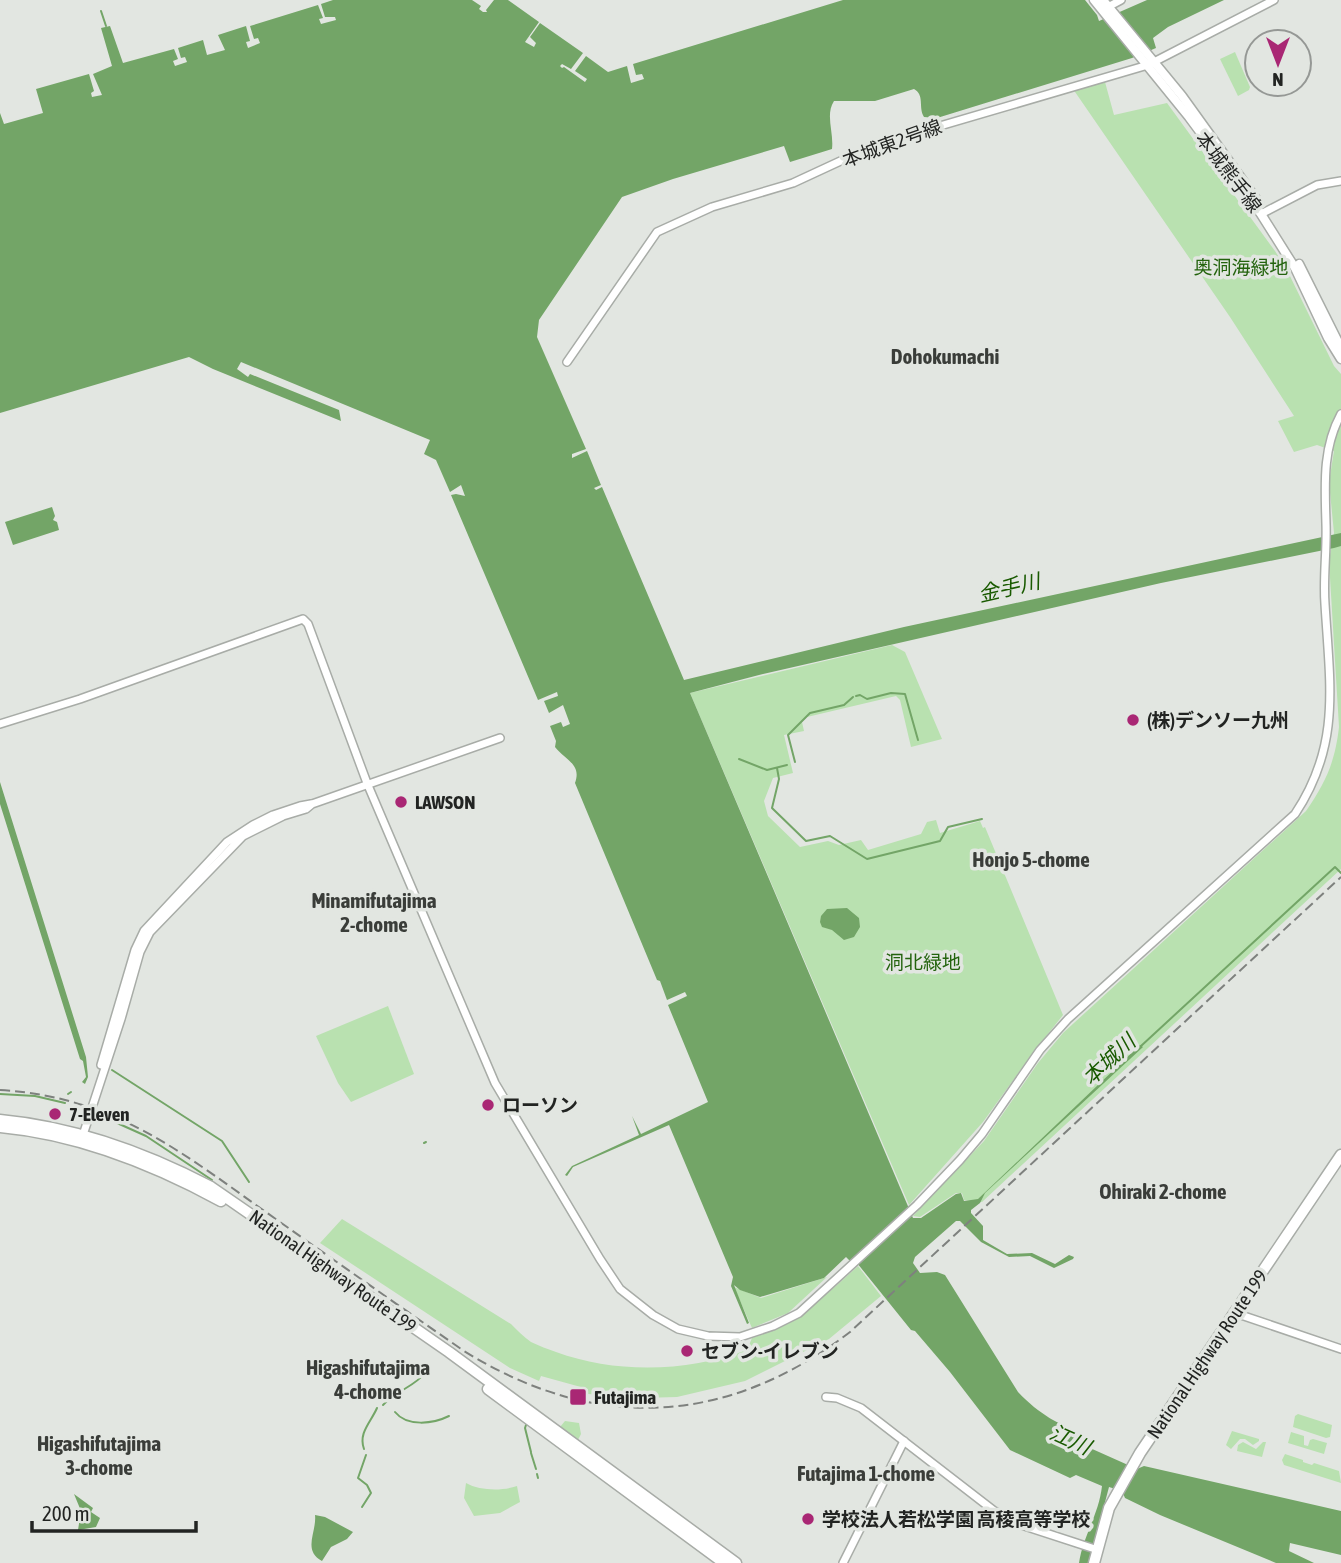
<svg xmlns="http://www.w3.org/2000/svg" width="1341" height="1563" font-family="'Asap Condensed','Noto Sans JP',sans-serif">
  <style>
    .green { fill: #b9e1b0 }
    .water { fill: #73a567 }
    .lines { fill: none; stroke-linecap: round; stroke-linejoin: round }
    .stream { stroke: #73a567; stroke-width: 2 }
    .tertiary-casing { stroke: #a8aca7; stroke-width: 10 }
    .secondary-casing { stroke: #a8aca7; stroke-width: 11 }
    .trunk-casing { stroke: #a8aca7; stroke-width: 13 }
    .tertiary { stroke: #fff; stroke-width: 7 }
    .secondary { stroke: #fff; stroke-width: 8 }
    .trunk { stroke: #fff; stroke-width: 10 }
    .rail { stroke: #7e817e; stroke-width: 2; stroke-dasharray: 10 5; stroke-linecap: butt }
    .poi-dot { fill: #a92774; stroke: #e2e6e1; stroke-width: 2.5 }
    .labels { text-anchor: middle; stroke-width: 7; stroke-linejoin: round; paint-order: stroke }
    .street-label { font-size: 19px; fill: #222422; stroke: #e2e6e1 }
    .park-label { font-size: 19px; fill: #23630d; stroke: #e2e6e1 }
    .poi-label { font-size: 19px; font-weight: bold; fill: #222422; stroke: #e2e6e1; text-anchor: start }
    .neighbourhood-label { font-size: 21px; font-weight: bold; fill: #3a3d39; stroke: #e2e6e1 }
    .water-label { font-size: 21px; font-style: italic; fill: #195a00; stroke: #e2e6e1 }
  </style>
  <rect width="100%" height="100%" fill="#e2e6e1"/>
  <g class="green">
    <path d="M1235,52l15,35 -1,3 -11,6 -18,-37z"/>
    <path d="M1105,82l9,33 53,-12 108,148 11,17 48,98 7,8v495l-359,333 -18,-2 -2,-7h-6l-36,24 -7,-1 71,-75 54,-78 25,-30 243,-222c20,-29 29,-49 33,-84l-10,-166 5,-28 -5,-51 5,-31 -17,-6 -23,7 -16,-31 16,-5 -64,-99 -157,-228z"/>
    <path d="M892,645l13,7 37,87 -31,8 -11,-47 -4,-4 -89,21 -5,5 2,9 -20,4 9,38 -20,5 -9,23 4,15 32,31 28,-6 11,4 22,-5 7,10 53,-16 6,-12 9,-2 4,13 40,-12 3,7 2,-1 78,188 -31,39 -49,68 -74,83 -219,-512z"/>
    <path d="M388,1006l26,68 -63,28 -13,-19 -22,-47z"/>
    <path d="M342,1219l169,105c6,6 13,13 20,18 8,4 17,7 25,10 60,22 132,20 191,-2l5,-12c43,-14 73,-42 106,-72l23,30 -52,43 -84,42 -68,16 -36,1 -53,-4v-5l-47,-13 -2,5 -29,-13 -190,-125z"/>
    <path d="M827,1277l-39,36 -36,15 -18,-41 27,11z"/>
    <path d="M1298,1414l34,11 -2,12 -4,1 -33,-11 2,-11z"/>
    <path d="M565,1421l14,2 2,11 -3,6 -18,-13z"/>
    <path d="M1232,1431l27,8v2l-6,4 -8,-6h-5l-9,10 -5,-4z"/>
    <path d="M1291,1432l13,4v9l4,1 2,-6 3,-1 14,4 -3,11 -36,-11z"/>
    <path d="M1243,1442l13,7 7,-7h3l-4,15 -25,-6 1,-6z"/>
    <path d="M1285,1454l18,6v2l9,3 2,-2 25,8 2,12 -57,-18 -2,-5z"/>
    <path d="M466,1483c14,8 37,8 51,3l3,16 -20,11 -26,3 -10,-18z"/>
  </g>
  <g class="water">
    <path d="M333,0h139l9,6 -2,3 4,3h4l-1,-2 8,-10h14l31,22 -14,20 9,5 2,-4 -6,-6 10,-14 43,30 -12,16 -9,-5 -2,2 2,2 2,-1 21,15 2,-3 -12,-8 11,-15 22,16 19,-6 4,17 13,-4 -2,-5 -6,1 -3,-11 210,-64h242l12,15 2,6 48,-21h77l-56,27 -15,11 3,10 -24,10 -195,60 -13,-1c-6,-10 1,-22 -10,-28l-39,12h-41c-9,14 0,31 -2,48l-42,13 -6,-16 -111,33 -51,18 -83,123 -2,17 49,112 -14,5v4l15,-7 14,34 -7,3 2,2 6,-3 82,193 220,-53 437,-94v13l-7,2 -173,35 -402,92 -69,18 223,525h8l35,-24 5,-1 3,8 14,-2 162,-154 3,2 -158,146 -5,10 -9,7v3l12,13v14l24,14 25,-1 23,11 14,-9 5,2 -1,2 -19,9 -24,-12 -21,1 -28,-15 -21,-21h-4l-41,36 -2,6 7,10 17,-1 8,3 73,117c22,23 40,32 69,44l3,12 47,21 7,-3 197,45v44l-51,-12 -1,8 25,12h-38l-116,-48 -35,-17 -3,-7 -13,-4 -20,76h-10c4,-27 20,-49 23,-77l-26,-11 -6,3 -60,-28 -60,-78 -35,-41 -4,-1 -58,-72 -3,3 -4,-4 -22,21 -64,19 -20,-7 -6,-5 15,38 -2,1 -16,-38 2,-9 -64,-152 -96,42 -6,9 -2,-1 7,-9 67,-31 -7,-19 9,18 67,-32 -40,-97 19,-9 -2,-4 -18,8 -7,-19 -3,-1 -82,-197c7,-19 -10,-23 -20,-36l1,-6 -6,-15 11,-4 2,5 7,-3 -7,-19 -14,8 -5,-12 14,-5 -1,-4 -19,8 -87,-205 5,-1 9,2 -4,-11 -11,7 -14,-32 -12,-6 6,-14 -189,-78 -4,7 11,8 2,-3 89,36 2,11 -128,-52 -24,-12 -189,56v-300l4,11 39,-11 -7,-24 53,-15 5,17 -3,2 1,4 10,-2 -9,-21 19,-8 -11,-38 9,-2 13,37 51,-14 4,10 -5,2 2,5 12,-4 -2,-5 -4,1 -3,-10 25,-8 4,15 18,-5 -7,-15 28,-9 4,15 -4,1 2,6 12,-5 -2,-5 -4,1 -4,-13 68,-21 5,13 -4,1 2,5 15,-4 -1,-3h-10l-4,-13z"/>
    <path d="M52,507l3,9 -2,4 4,2 2,8 -46,15 -8,-23z"/>
    <path d="M0,782l86,275 2,20 -3,7 -3,-2 4,-5 -3,-16 -3,-2 -80,-255z"/>
    <path d="M847,908l12,10 1,9 -6,10 -10,3 -12,-10 -10,-3 -2,-5 1,-6 6,-7z"/>
    <path d="M74,1494l19,14 -2,4 9,6 -4,9 -18,3 3,-19z"/>
    <path d="M315,1515l10,2 28,15 -6,7 -16,8 -9,14c-20,-11 -5,-29 -7,-46z"/>
  </g>
  <g class="lines">
    <g class="stream">
      <path d="M101,11l5,15"/>
      <path d="M856,696l4,-1 7,4 24,-6 14,1 13,46"/>
      <path d="M739,759l28,11 20,-5"/>
      <path d="M795,762l-7,-27 22,-22 34,-8 9,-8"/>
      <path d="M777,768l2,11 -7,29 34,33 24,-5 37,23 73,-18 8,-14 34,-8"/>
      <path d="M1141,1046l194,-179 6,6"/>
      <path d="M112,1070l110,71 27,41"/>
      <path d="M0,1094l35,2 30,7"/>
      <path d="M68,1094l3,-2"/>
      <path d="M97,1114l49,22 66,44"/>
      <path d="M424,1143l2,-1"/>
      <path d="M383,1405c14,-15 31,-18 42,-32"/>
      <path d="M395,1412c12,15 38,12 54,4"/>
      <path d="M526,1425l-1,3 6,24"/>
      <path d="M364,1449c-6,-16 7,-27 13,-41"/>
      <path d="M531,1453l5,16"/>
      <path d="M537,1474l1,4"/>
      <path d="M362,1507l9,-14 -4,-8 -9,-7 8,-23"/>
    </g>
    <defs>
      <g id="tertiary">
        <path d="M1106,8l15,-8"/>
        <path d="M1261,214l56,-29 24,-4"/>
        <path d="M567,362l90,-130 55,-25 81,-24 82,-38 273,-80 126,-65"/>
        <path d="M0,724l80,-25 223,-80 5,5 59,159 128,300 105,176 20,30 33,26 25,14 30,7 32,1 33,-11 26,-13 118,-108 43,-45 22,-26 58,-84 28,-31 227,-205c46,-69 35,-128 30,-210 -2,-26 2,-54 1,-80 -1,-39 -4,-75 15,-110"/>
        <path d="M101,1065l34,-115 9,-19 83,-89 26,-17 20,-10 27,-9 11,-2"/>
        <path d="M83,1135l38,-116 19,-67 10,-20 93,-96 40,-20 23,-7 6,-5 188,-66"/>
        <path d="M1235,1313l106,36"/>
        <path d="M826,1397l11,1 24,10 132,102 22,13 83,27"/>
        <path d="M843,1563l61,-122"/>
      </g>
      <g id="secondary">
        <path d="M1094,0l95,117 72,97 34,54 33,70 13,21"/>
        <path d="M1103,0l79,96 77,107"/>
        <path d="M1299,264l42,84"/>
      </g>
      <g id="trunk">
        <path d="M0,1120c74,7 146,33 211,67l238,165 287,211"/>
        <path d="M0,1127c77,7 153,37 221,74"/>
        <path d="M488,1389l236,174"/>
        <path d="M1094,1563l15,-55 31,-55 201,-298"/>
      </g>
    </defs>
    <use href="#tertiary" class="tertiary-casing"/>
    <use href="#secondary" class="secondary-casing"/>
    <use href="#trunk" class="trunk-casing"/>
    <use href="#tertiary" class="tertiary"/>
    <use href="#secondary" class="secondary"/>
    <use href="#trunk" class="trunk"/>
    <path class="rail" d="M0,1090c119,7 187,67 280,132 61,43 122,86 184,129 132,82 263,75 386,-19l491,-455"/>
  </g>
  <g class="poi-dot">
    <circle cx="1133" cy="720" r="7"/>
    <circle cx="401" cy="802" r="7"/>
    <circle cx="488" cy="1105" r="7"/>
    <circle cx="55" cy="1114" r="7"/>
    <circle cx="687" cy="1351" r="7"/>
    <rect x="569" y="1388" width="18" height="18" rx="3.5"/>
    <circle cx="808" cy="1519" r="7"/>
  </g>
  <g class="labels">
    <g class="street-label">
      <text transform="translate(892 143) rotate(-20)" y="7">本城東2号線</text>
      <text transform="translate(1229 172) rotate(53)" y="7">本城熊手線</text>
      <text transform="translate(333 1271) rotate(35)" y="7">National Highway Route 199</text>
      <text transform="translate(1207 1354) rotate(-56)" y="7">National Highway Route 199</text>
    </g>
    <g class="park-label">
      <text x="1241" y="274">奥洞海緑地</text>
      <text x="923" y="969">洞北緑地</text>
    </g>
    <g class="poi-label">
      <text x="1147" y="727">(株)デンソー九州</text>
      <text x="415" y="809">LAWSON</text>
      <text x="502" y="1112">ローソン</text>
      <text x="69" y="1121">7-Eleven</text>
      <text x="701" y="1358">セブン-イレブン</text>
      <text x="594" y="1404">Futajima</text>
      <text x="822" y="1526">学校法人若松学園 高稜高等学校</text>
    </g>
    <g class="neighbourhood-label">
      <text x="945" y="364">Dohokumachi</text>
      <text x="1031" y="867">Honjo 5-chome</text>
      <text x="374" y="908">Minamifutajima<tspan x="374" dy="24">2-chome</tspan></text>
      <text x="1163" y="1199">Ohiraki 2-chome</text>
      <text x="368" y="1375">Higashifutajima<tspan x="368" dy="24">4-chome</tspan></text>
      <text x="99" y="1451">Higashifutajima<tspan x="99" dy="24">3-chome</tspan></text>
      <text x="866" y="1481">Futajima 1-chome</text>
    </g>
    <g class="water-label">
      <text transform="translate(1009 588) rotate(-13)" y="7">金手川</text>
      <text transform="translate(1109 1060) rotate(-43)" y="7">本城川</text>
      <text transform="translate(1070 1440) rotate(24)" y="7">江川</text>
    </g>
  </g>
  <g transform="translate(1278 63) rotate(180)"><circle r="33" fill="#e2e6e1" stroke="#959895" stroke-width="2"/>
  <path d="M0-5L12 26L0 18L-12 26Z" fill="#a92774"/>
  <text y="-10" font-size="19" font-weight="bold" text-anchor="middle" fill="#222422">N</text>
  </g>
  <path d="M32 1521v10h164v-10" fill="none" stroke="#222422" stroke-width="3.5"/>
  <text x="42" y="1521" font-size="21" fill="#222422" stroke="#e2e6e1" stroke-width="5" paint-order="stroke">200 m</text>
</svg>
